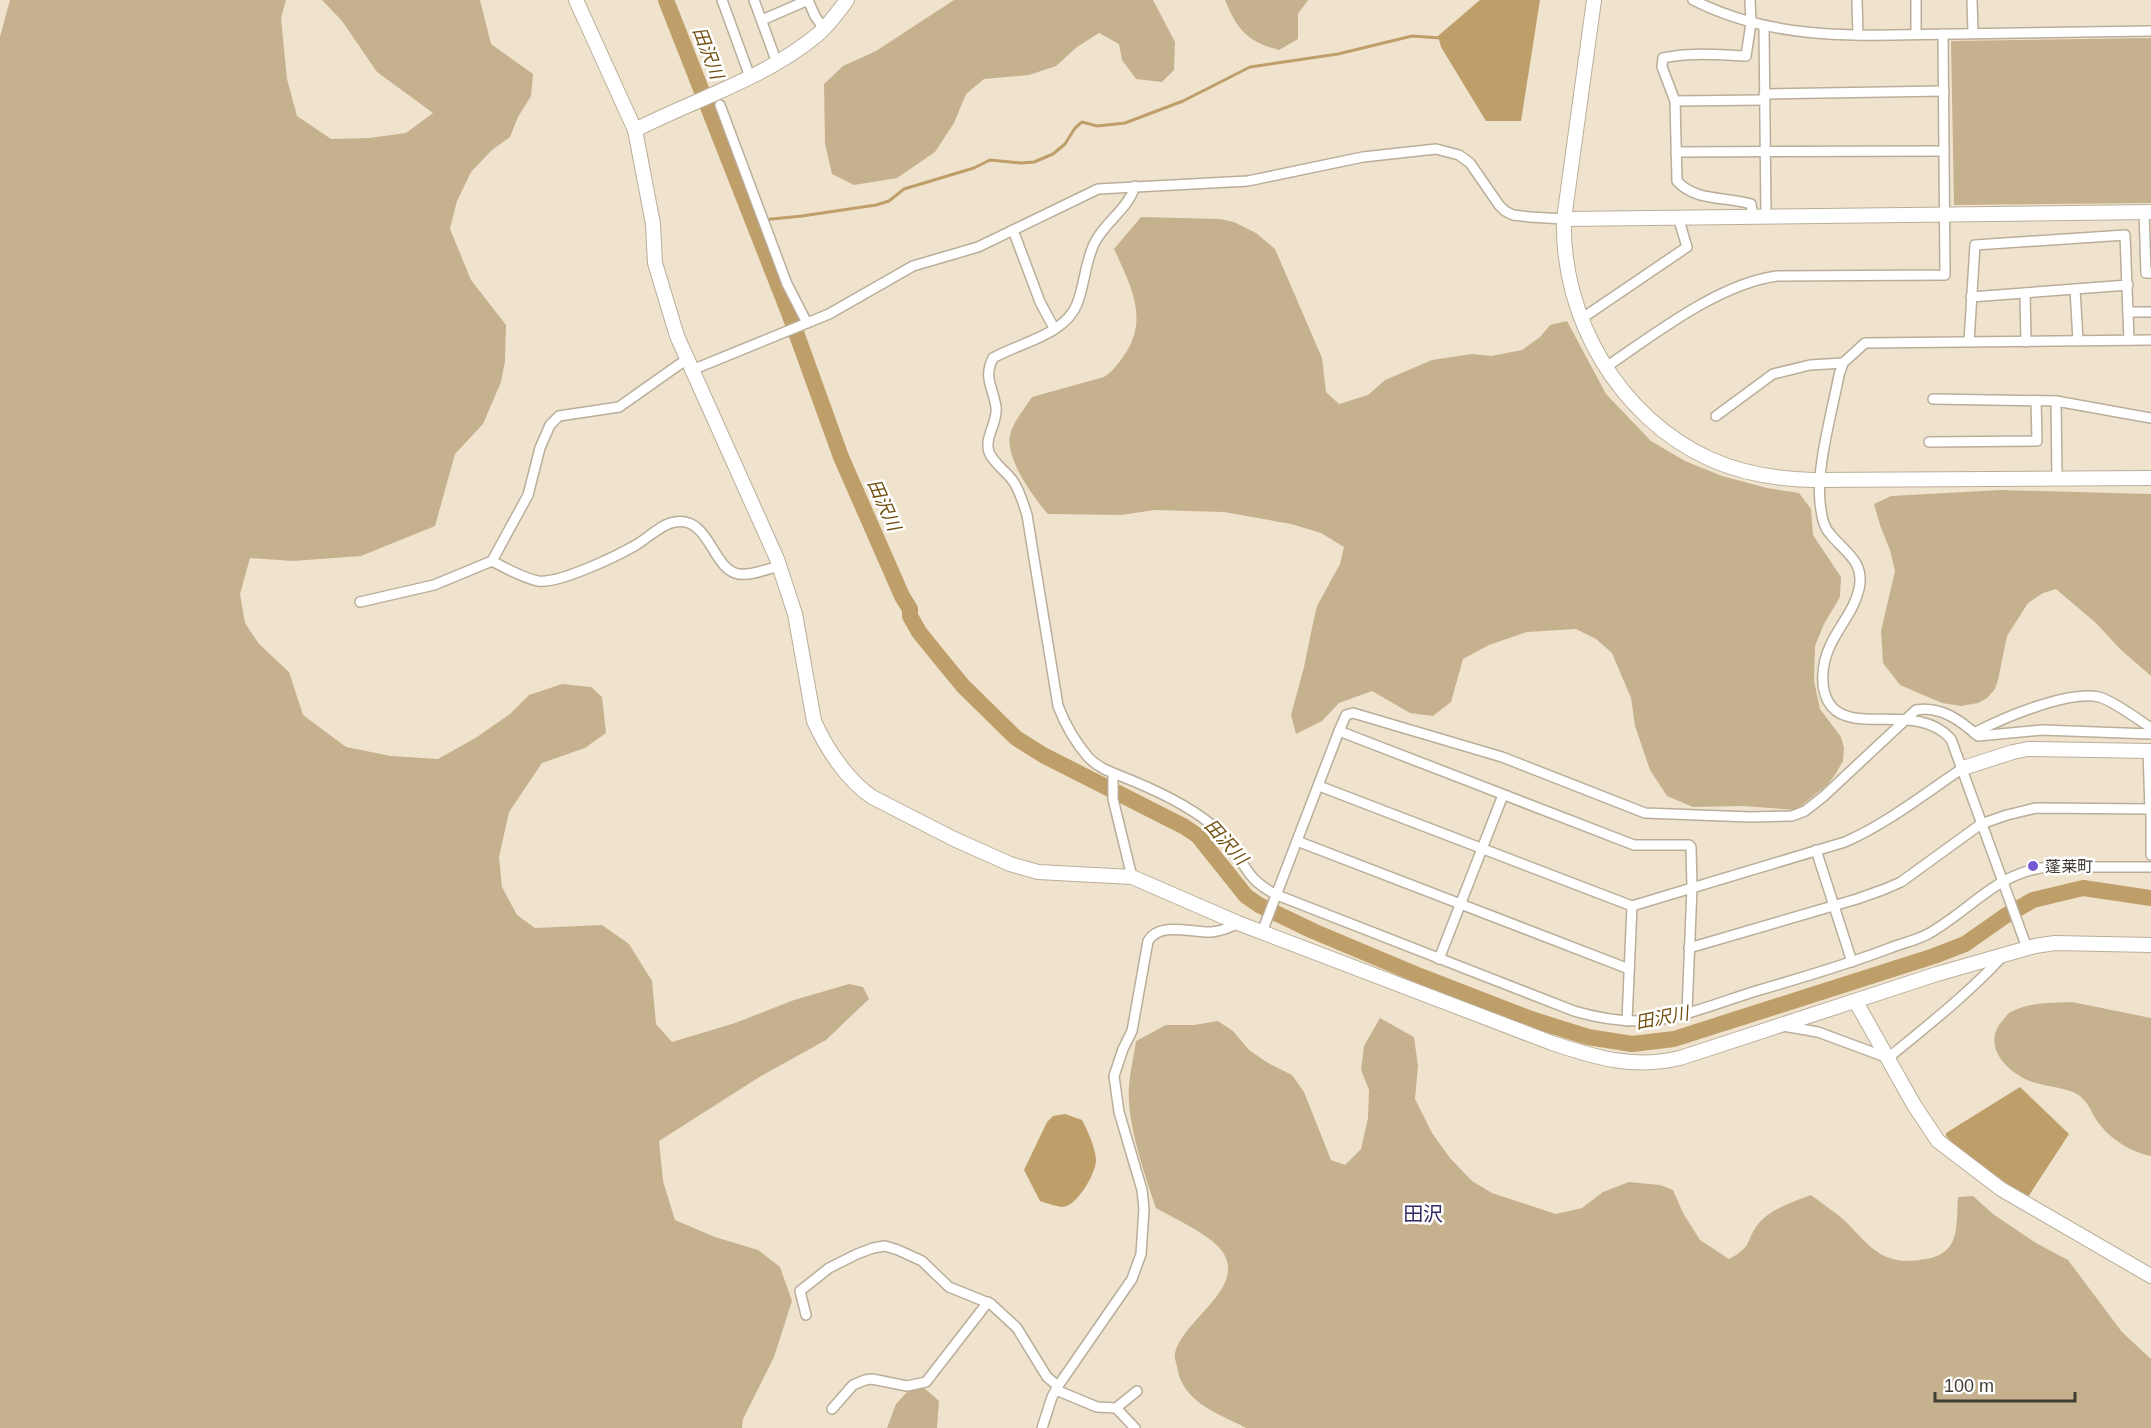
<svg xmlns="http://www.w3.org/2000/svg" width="2151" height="1428" font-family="Arial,'Noto Sans JP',sans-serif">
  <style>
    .green { fill: #c6b18e }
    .water { fill: #be9e69 }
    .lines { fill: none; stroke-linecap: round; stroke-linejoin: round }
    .stream { stroke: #be9e69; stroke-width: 3 }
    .river { stroke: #be9e69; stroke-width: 16 }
    .street-casing { stroke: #baae9a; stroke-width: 12 }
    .secondary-casing { stroke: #baae9a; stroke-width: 16 }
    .street { stroke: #fff; stroke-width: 9 }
    .secondary { stroke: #fff; stroke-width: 14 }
    .poi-dot { fill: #765ad4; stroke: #fff; stroke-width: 2 }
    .labels { text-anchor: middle; stroke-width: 5; stroke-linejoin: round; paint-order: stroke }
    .poi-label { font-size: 16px; fill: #413c34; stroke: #fff; text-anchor: start }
    .water-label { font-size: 18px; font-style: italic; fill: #715110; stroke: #fff }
    .quarter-label { font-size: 20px; fill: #342863; stroke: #fff }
  </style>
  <rect width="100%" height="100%" fill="#f0e3ce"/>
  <g class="green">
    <path d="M10,0h276l-5,18 6,61 10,37 34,23 38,-1 37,-5 27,-20 -56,-41 -35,-51 -20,-21h158l11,44 42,30 -2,22 -13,21 -8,20 -18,13 -21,22 -14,29 -7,28 21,51 35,45 -1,36 -4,21 -18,42 -28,30 -20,72 -74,30 -68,5 -43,-3 -10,36 5,29 14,21 30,28 14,43 43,32 45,9 47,3 39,-22 33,-23 19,-19 33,-11 29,3 11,10 4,36 -21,15 -43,15 -33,49 -10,45 3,30 15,28 18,13 67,-3 27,19 23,37 4,43 16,18 63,-19 59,-23 55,-16 14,3 6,12 -43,41 -65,36 -102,65 4,40 12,39 40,17 43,13 22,17 12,34 -18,56 -31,62 -1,9h-742v-1391z"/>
    <path d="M954,0h199l22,42 -1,28 -12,12 -26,-3 -14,-19 -3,-16 -20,-11 -22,14 -21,19 -27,9 -45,4 -18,15 -12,29 -19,29 -38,26 -43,7 -22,-11 -7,-30 -1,-60 19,-18 33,-15z"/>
    <path d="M1225,0h83l-10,14v25l-19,11c-31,-8 -42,-20 -54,-50z"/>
    <path d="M2151,38v165l-197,2 -3,-164z"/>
    <path d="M1141,217l79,2 14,3 22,11 19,16 47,109 4,34 13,12 29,-9 17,-15 47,-20 40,-6 19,2 31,-6 18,-13 10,-12 17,-4 39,73 45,47 34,20 37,15 45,12 32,5 12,16 2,26 28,42 -1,20 -16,27 -9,22 -1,35 6,28 21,28 3,11 -1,13 -8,14 -8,10 -31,25 -53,-4 -50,1 -26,-11 -17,-26 -15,-44 -4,-28 -19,-45 -16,-14 -20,-10 -49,3 -38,13 -26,14 -12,43 -18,14 -23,-3 -38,-22 -33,12 -17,18 -26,13 -5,-19 13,-48 9,-44 4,-17 23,-42 4,-17 -23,-14 -30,-9 -67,-12 -69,-2 -34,5 -73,-1c-15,-17 -43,-56 -38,-79 3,-13 15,-27 22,-38l72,-20c9,-6 13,-12 19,-20 27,-37 8,-71 -9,-108z"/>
    <path d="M2001,490l150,4v182l-31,-27 -24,-26 -40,-34 -13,4 -15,10 -21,33 -9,44 -3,9 -8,9 -9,5 -17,3 -19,-3 -42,-18 -17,-22 -2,-32 14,-60 -5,-21 -10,-25 -6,-21 17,-8z"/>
    <path d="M2072,1002l79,16v138c-18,-3 -39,-16 -50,-30 -9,-10 -11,-22 -21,-30 -11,-9 -41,-9 -57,-18 -22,-12 -40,-36 -20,-58 3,-4 6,-8 10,-9 18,-9 40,-8 59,-9z"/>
    <path d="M1380,1018l34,19 4,29 -3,33 17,34 18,25 22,23 20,12 64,21 26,-6 21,-16 26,-10 31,3 13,5 10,23 17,27 29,19c25,-13 16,-19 30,-36 13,-15 34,-21 52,-28 10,8 23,16 33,25 28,28 38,47 82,39 35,-6 30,-33 32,-62l15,-1 20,18 43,29 32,17 54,72 29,27v69h-905c-15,-8 -31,-14 -45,-24 -11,-8 -21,-20 -23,-33 -1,-6 -4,-13 -3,-18 8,-34 73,-65 47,-102 -11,-16 -49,-33 -66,-43 -11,-32 -30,-88 -27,-121 1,-16 5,-31 7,-46l30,-16h28l24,-4 15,10 16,19 19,13 24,12 12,17 27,68 14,5 16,-16 7,-31 1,-28 -8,-20 3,-24z"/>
    <path d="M923,1387l16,14 -2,27h-50l9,-24 14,-15z"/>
  </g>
  <g class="water">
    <path d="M1480,0h60l-19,121h-35l-45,-74 -3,-11z"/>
    <path d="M2020,1087l49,47 -41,63 -53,-31 -29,-30v-3z"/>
    <path d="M1065,1114l17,6c6,12 13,26 14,40 0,13 -19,47 -34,47 -7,-1 -15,-4 -22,-6l-16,-31 23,-48 6,-6z"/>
  </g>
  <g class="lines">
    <path class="stream" d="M753,221l49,-5 74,-11 13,-4 15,-12 70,-21 16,-8 31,3 13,-1 19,-8 12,-10 10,-16 7,-6 15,4 28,-3 58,-22 67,-34 88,-13 74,-18 29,2"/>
    <path class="river" d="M666,0l123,313 52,144 61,139 8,13v7l9,16 21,26 23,28 53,52 27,17 142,72 13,9 48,60 13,9 54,26 107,45 111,43 57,18 44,7 42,-5 260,-83 31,-12 40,-28 28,-16 50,-12 68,10"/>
    <defs>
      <g id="street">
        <path d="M722,0l28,77"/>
        <path d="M754,0l23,63"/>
        <path d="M808,0l7,16 9,13"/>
        <path d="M1693,0c85,43 170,35 263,34 65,-1 130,-2 195,-3"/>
        <path d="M1750,0l1,23 -5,33c-28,-1 -56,-4 -83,2l-1,9 13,34 2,80c19,21 48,15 74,23l2,12"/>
        <path d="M1857,0l1,35"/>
        <path d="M1916,0v34"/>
        <path d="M1972,0l1,33"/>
        <path d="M762,20l46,-20"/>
        <path d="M1764,27l2,189"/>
        <path d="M1764,94l180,-3"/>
        <path d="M1675,101l89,-1"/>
        <path d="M720,105l67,179 20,39"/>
        <path d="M1676,152l268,-1"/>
        <path d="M1135,186c-7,23 -29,35 -40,56 -10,19 -10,42 -18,62 -12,31 -58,39 -84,54 -10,20 0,29 3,49 2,16 -12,30 -7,45 4,11 17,19 24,29 7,10 10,22 14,34l31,191c7,18 18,37 30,51 12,13 29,17 45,24 29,12 63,29 86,50 15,14 22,34 35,48 7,7 15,12 23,16l297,116c27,8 53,12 81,9 32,-4 69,-19 101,-29 45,-13 90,-26 134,-43 13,-5 27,-8 38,-14 43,-24 71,-64 122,-67h101"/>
        <path d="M2144,212l2,61h5"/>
        <path d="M1013,230l27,72 14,26"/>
        <path d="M2075,289l3,52"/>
        <path d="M2025,293l1,49"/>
        <path d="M1971,297l157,-12"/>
        <path d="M2128,312h23"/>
        <path d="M1581,319l106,-72 -9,-30"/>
        <path d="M1969,342l6,-97 150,-10 4,105"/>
        <path d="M1606,367c49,-33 112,-83 171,-91l168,-1 -2,-241"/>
        <path d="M692,370l137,-56 84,-48 65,-19 120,-58 150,-8 115,-24 73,-8 23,6 11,8 29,42 6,6 8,4 17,2 34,2"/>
        <path d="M1933,399l123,2 95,17"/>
        <path d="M2056,401l1,78"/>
        <path d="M1716,416l57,-42 37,-9 33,-2"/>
        <path d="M1929,442l108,-1 -1,-40"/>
        <path d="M492,561c13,7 31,17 46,20 21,3 79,-25 98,-36 12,-7 25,-21 39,-23 35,-6 37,48 64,52 12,2 28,-5 40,-8"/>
        <path d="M360,602l74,-17 58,-24 36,-66 12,-47 10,-23 9,-9 60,-9 68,-48"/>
        <path d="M1339,731l295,114h55l2,2 1,40 -5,125"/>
        <path d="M1974,733c29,-15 94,-43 125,-36 13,3 40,23 52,31"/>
        <path d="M1113,774v25l19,78"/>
        <path d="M1319,786l313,120 213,-64c43,-19 79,-48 118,-74"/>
        <path d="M2151,810v45"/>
        <path d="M1297,841l332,128"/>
        <path d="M1816,850l36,112"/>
        <path d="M1262,932l77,-201 7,-16 7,-2 149,44 143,56 105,4 42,-1 13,-5 19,-15 92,-86c25,-4 44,10 62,26l64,-6 109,4"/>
        <path d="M1689,948l168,-49 28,-10 16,-7 80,-58 26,-9 29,-7 114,1 -2,-58"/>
        <path d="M2027,948l-76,-209c-33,-37 -95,-5 -119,-32 -14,-16 -10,-44 -2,-61 9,-20 24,-35 29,-57 6,-27 -13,-36 -28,-54 -6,-6 -9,-16 -10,-25 -7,-36 11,-97 18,-135l4,-12 22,-20 286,-3"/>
        <path d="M1439,959l64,-164"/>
        <path d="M1627,1021l5,-115"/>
        <path d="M1783,1026l35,6 70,26c39,-32 80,-64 114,-101"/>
        <path d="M806,1315l-6,-24 29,-23 28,-14 16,-6 12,-2 13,4 24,11 27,26 42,17 26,24 30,49 11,9"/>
        <path d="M1056,1390l41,17 19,1 21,-17"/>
        <path d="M1116,1408l19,20"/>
        <path d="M832,1409l21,-24 12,-5 7,-1 35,7 19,-4 62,-80"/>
        <path d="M1042,1428l10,-31 6,-11 74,-107 9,-25 3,-45 -2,-19 -23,-78 -5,-36 9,-27 9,-18 16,-90c12,-20 44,-8 63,-9 9,-1 19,-4 27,-9"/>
      </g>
      <g id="secondary">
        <path d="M576,0l59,130 18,94 2,39 22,73 100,223 18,55 19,107c12,27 33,59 58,76l82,42 56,25 28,8 94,5 106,46 314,120c45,15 81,26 128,15l257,-84 98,-28 20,-3 96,2"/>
        <path d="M1594,0l-30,219 587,-7"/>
        <path d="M635,130c60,-31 129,-51 182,-95 11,-9 21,-23 30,-35"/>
        <path d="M1564,219c-3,98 55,199 146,240 33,15 67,20 103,21l338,-2"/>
        <path d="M1963,768l50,-16 15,-3 123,2"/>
        <path d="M1856,1002l58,103 24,36 63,48 150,87"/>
      </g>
    </defs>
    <use href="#street" class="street-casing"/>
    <use href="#secondary" class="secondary-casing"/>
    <use href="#street" class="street"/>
    <use href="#secondary" class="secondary"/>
  </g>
  <circle class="poi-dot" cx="2033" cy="866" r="6"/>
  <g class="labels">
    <g class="poi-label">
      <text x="2045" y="872">蓬莱町</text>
    </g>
    <g class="water-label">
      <text transform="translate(708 53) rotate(69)" y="6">田沢川</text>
      <text transform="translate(884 505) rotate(66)" y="6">田沢川</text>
      <text transform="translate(1226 842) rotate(48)" y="6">田沢川</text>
      <text transform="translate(1662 1018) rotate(-11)" y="6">田沢川</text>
    </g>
    <g class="quarter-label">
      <text x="1423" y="1221">田沢</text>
    </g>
  </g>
  <path d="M1935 1392v9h140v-9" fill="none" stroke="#413c34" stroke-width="3"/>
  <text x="1944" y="1392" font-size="18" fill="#413c34" stroke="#ffffff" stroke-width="4.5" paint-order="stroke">100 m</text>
</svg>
